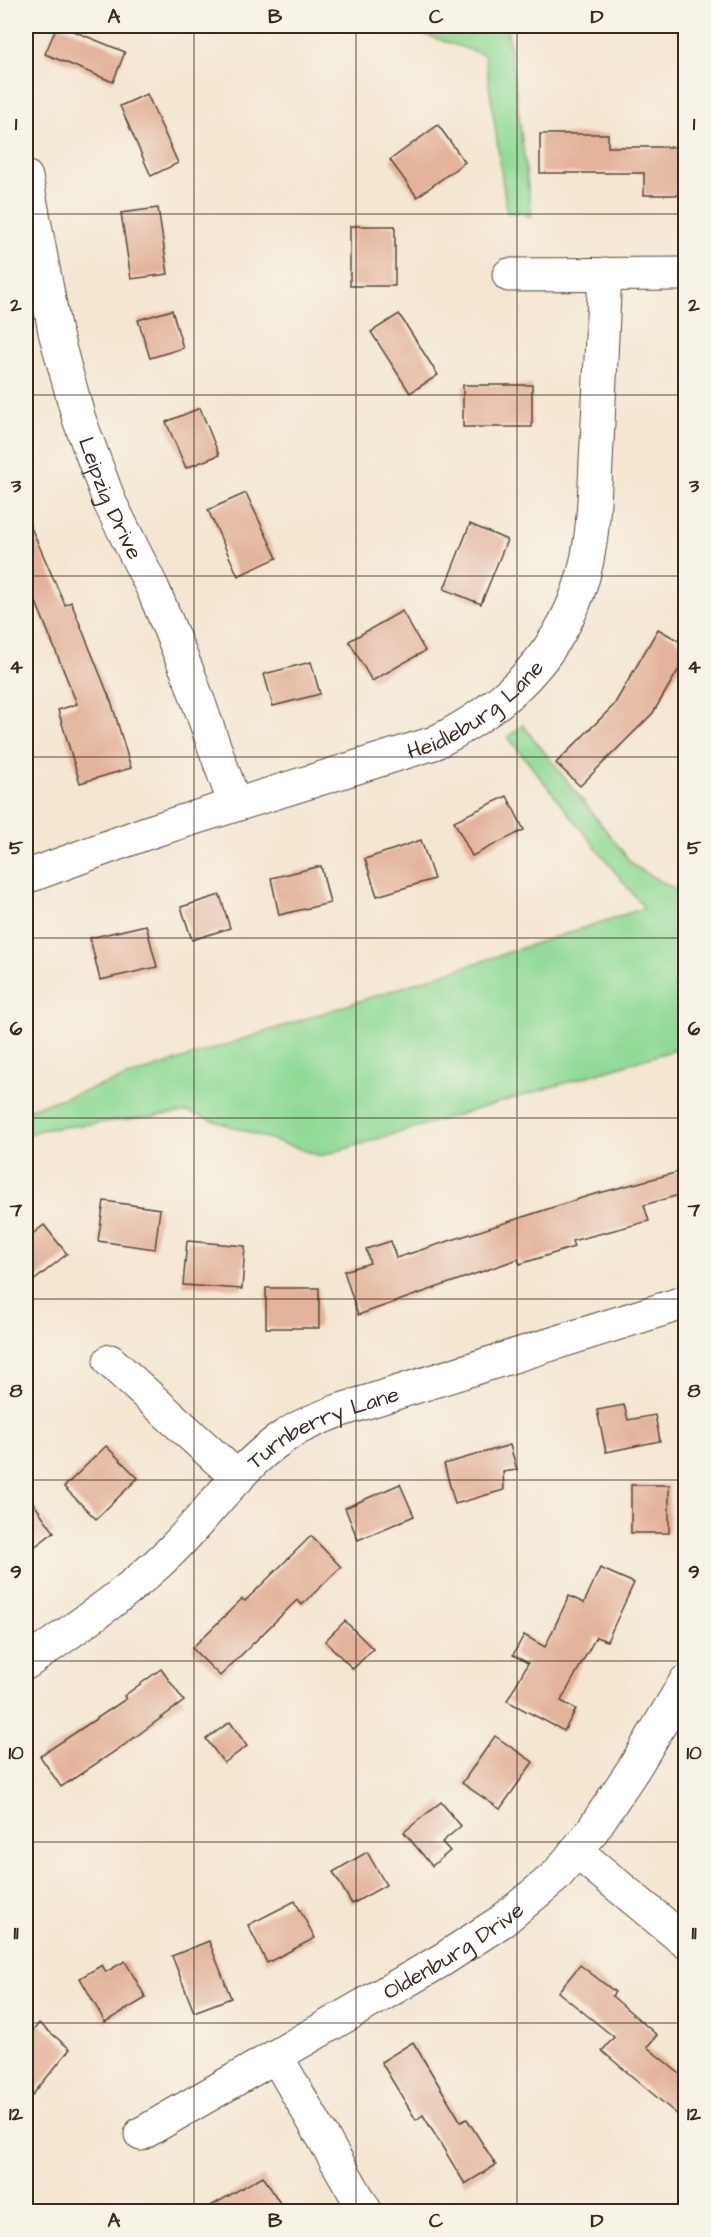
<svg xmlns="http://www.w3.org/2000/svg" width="711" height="2237" font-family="'Architects Daughter',sans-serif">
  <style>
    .green { fill: #90da96; stroke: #66825a; stroke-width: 1.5 }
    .building { fill: #e3b39b }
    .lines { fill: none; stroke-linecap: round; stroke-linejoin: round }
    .minor-casing { stroke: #574639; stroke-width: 35 }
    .minor { stroke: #fff; stroke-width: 33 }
    .grid { fill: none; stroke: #3b2a1e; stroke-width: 1.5; stroke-opacity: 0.55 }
    .labels { text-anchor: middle; stroke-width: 6; stroke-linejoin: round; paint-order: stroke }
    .street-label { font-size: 22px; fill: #3b2a1e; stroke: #f7f3e8 }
    .neatline { fill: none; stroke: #3b2a1e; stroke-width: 2 }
    .grid-label { font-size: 20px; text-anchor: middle; font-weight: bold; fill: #3b2a1e }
  </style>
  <rect width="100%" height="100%" fill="#f7f3e8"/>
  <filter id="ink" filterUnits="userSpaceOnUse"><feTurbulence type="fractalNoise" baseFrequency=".0167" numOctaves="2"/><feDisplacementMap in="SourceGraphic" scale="12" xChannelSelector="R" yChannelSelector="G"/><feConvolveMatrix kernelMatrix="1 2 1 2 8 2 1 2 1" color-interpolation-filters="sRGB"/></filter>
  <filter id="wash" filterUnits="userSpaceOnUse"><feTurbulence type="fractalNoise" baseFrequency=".008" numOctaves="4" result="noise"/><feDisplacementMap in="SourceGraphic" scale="24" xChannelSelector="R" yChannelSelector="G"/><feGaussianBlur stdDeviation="1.35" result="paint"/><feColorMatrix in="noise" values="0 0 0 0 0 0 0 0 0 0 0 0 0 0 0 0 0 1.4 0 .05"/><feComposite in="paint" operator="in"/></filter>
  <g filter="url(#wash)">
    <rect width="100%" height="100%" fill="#f4e6d1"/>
    <g class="green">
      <path d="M399,26h108l25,191 -13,-5 -12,1 -22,-158z"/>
      <path d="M523,725l111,141 51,29v152l-364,109 -133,-44 -148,18 -14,7v-27l618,-202 -136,-171z"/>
    </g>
    <g id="blocks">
      <g class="building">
        <path d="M57,26h4l64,26 -12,30 -68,-28z"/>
        <path d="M147,94l31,69 -27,13 -31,-70z"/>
        <path d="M438,125l27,37 -48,35 -27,-37z"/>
        <path d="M540,134h68v13h78v48h-42v-22h-104z"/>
        <path d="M158,208l10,66 -37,5 -10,-66z"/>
        <rect x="350" y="226" width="45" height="60"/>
        <path d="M172,310l11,38 -33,10 -12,-38z"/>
        <path d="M399,314l39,61 -28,18 -39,-61z"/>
        <rect x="463" y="385" width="69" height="42"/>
        <path d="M200,408l19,47 -33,13 -20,-46z"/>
        <path d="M246,493l31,65 -39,18 -30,-66z"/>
        <path d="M26,516l39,89 6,-3 41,102 19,64 -51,15 -22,-73 19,-6 -51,-127z"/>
        <path d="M470,524l37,16 -26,64 -37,-15z"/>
        <path d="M402,611l23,40 -53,30 -23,-40z"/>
        <path d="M658,629l28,16v12l-33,56 -73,73 -24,-23 58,-58z"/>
        <path d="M311,662l9,32 -47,12 -9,-32z"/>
        <path d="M507,796l17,34 -52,26 -18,-35z"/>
        <path d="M421,840l13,39 -57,17 -12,-37z"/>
        <path d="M321,866l9,37 -51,12 -8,-37z"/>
        <path d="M220,895l10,33 -38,12 -11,-33z"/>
        <path d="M146,925l11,42 -57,13 -10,-42z"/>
        <path d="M686,1170v23l-42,12 5,16 -77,20 2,6 -54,17 -2,-5 -160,56 -14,-44 26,-8 -4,-14 25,-8 5,17 192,-62z"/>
        <path d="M104,1201l56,8 -5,40 -57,-8z"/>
        <path d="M44,1225l23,29 -41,33v-48z"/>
        <path d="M187,1241l58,5 -3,43 -59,-4z"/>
        <rect x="266" y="1288" width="53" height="40"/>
        <path d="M624,1405l4,15 27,-5 5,26 -54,11 -9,-42z"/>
        <path d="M510,1445l7,25 -14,2 1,18 -49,14 -11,-40z"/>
        <path d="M106,1446l32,32 -42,41 -32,-32z"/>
        <path d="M400,1484l14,32 -56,24 -13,-32z"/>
        <rect x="631" y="1485" width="38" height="48"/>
        <path d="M26,1493l28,39 -28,21z"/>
        <path d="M311,1536l30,31 -39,38 -5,-5 -77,76 -28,-28 50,-49 3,2z"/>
        <path d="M600,1568l34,15 -27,58 -11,-4 -35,64 15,8 -12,22 -57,-30 21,-38 -15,-8 11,-20 21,12 24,-51 15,7z"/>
        <path d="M345,1621l28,28 -20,20 -28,-28z"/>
        <path d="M161,1669l23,32 -61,45 -62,41 -21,-31 86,-57 -2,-3z"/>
        <path d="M230,1722l17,24 -23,17 -18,-24z"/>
        <path d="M495,1736l38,26 -33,47 -38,-26z"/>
        <path d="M441,1802l20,24 -19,16 8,9 -18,15 -28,-34z"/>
        <path d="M367,1852l19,33 -34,19 -19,-32z"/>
        <path d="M295,1901l20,37 -48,25 -19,-38z"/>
        <path d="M209,1941l22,57 -37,14 -22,-56z"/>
        <path d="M125,1961l21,37 -41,24 -25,-44 22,-13 4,7z"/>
        <path d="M580,1965l35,27 -3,4 45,39 -10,12 39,32v43l-84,-71 12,-14 -56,-45z"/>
        <path d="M39,2023l31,26 -44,54v-63z"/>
        <path d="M413,2042l48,80 6,-3 29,46 -31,19 -42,-69 -7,5 -35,-58z"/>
        <path d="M263,2176l22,35h-83z"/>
      </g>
    </g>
  </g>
  <g filter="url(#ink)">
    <use href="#blocks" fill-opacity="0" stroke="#574639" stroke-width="1.5"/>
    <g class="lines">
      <defs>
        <g id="minor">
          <path id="s1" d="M26,177l29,155 24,87 31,84 43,86 37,89 45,127"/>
          <path d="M509,275l177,-1"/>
          <path id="s2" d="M26,877l123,-45 285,-89c83,-41 143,-106 156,-200 5,-33 5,-67 7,-100 3,-57 5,-113 8,-169"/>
          <path d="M110,1361l128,117"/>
          <path id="s3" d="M26,1663c49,-35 100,-68 144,-111 38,-37 69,-86 115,-116 16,-11 35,-18 53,-25l348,-109"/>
          <path d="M576,1851l110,91"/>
          <path d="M276,2056l90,156"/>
          <path id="s4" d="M141,2134l301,-174 60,-39 54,-45 34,-42 44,-66 52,-87"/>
        </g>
      </defs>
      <use href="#minor" class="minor-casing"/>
      <use href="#minor" class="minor"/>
    </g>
  </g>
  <path class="grid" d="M194,26v2186M356,26v2186M517,26v2186M26,214h660M26,395h660M26,576h660M26,757h660M26,938h660M26,1118h660M26,1299h660M26,1480h660M26,1661h660M26,1842h660M26,2023h660"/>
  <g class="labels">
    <g class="street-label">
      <text dy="8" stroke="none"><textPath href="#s1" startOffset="333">Leipzig Drive</textPath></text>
      <text dy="8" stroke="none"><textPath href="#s2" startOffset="482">Heidleburg Lane</textPath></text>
      <text dy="8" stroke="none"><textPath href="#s3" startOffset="384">Turnberry Lane</textPath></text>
      <text dy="8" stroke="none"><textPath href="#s4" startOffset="362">Oldenburg Drive</textPath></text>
    </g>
  </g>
  <rect width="711" height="2237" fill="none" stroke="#f7f3e8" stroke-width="66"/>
  <rect x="33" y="33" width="645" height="2171" class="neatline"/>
  <g class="grid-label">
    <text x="114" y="23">A</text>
    <text x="275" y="23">B</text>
    <text x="436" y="23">C</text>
    <text x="597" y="23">D</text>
    <text x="16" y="130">1</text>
    <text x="694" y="130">1</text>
    <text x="16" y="311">2</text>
    <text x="694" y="311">2</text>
    <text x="16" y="492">3</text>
    <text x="694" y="492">3</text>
    <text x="16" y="673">4</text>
    <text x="694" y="673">4</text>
    <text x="16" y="854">5</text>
    <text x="694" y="854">5</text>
    <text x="16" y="1035">6</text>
    <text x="694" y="1035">6</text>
    <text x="16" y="1216">7</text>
    <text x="694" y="1216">7</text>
    <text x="16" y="1397">8</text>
    <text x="694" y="1397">8</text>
    <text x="16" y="1578">9</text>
    <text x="694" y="1578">9</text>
    <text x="16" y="1759">10</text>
    <text x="694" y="1759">10</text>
    <text x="16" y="1939">11</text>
    <text x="694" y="1939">11</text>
    <text x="16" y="2120">12</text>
    <text x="694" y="2120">12</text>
    <text x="114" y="2227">A</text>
    <text x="275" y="2227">B</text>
    <text x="436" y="2227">C</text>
    <text x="597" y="2227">D</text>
  </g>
</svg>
